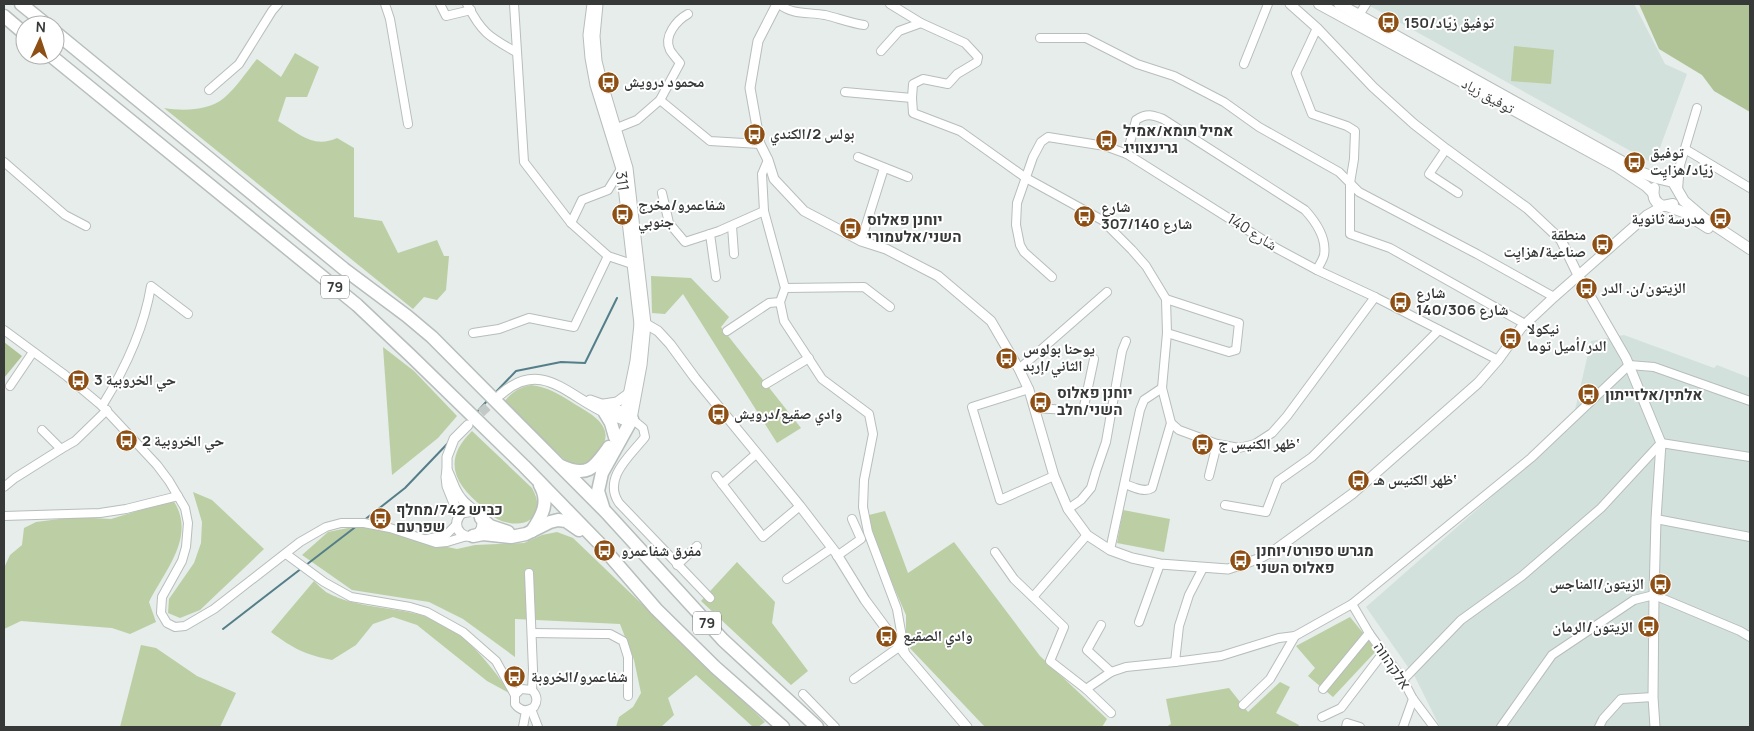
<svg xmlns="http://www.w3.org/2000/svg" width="1754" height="731" font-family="Manrope,'Noto Naskh Arabic',Heebo,sans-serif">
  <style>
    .built { fill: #d2e1dc }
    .green { fill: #bccea4 }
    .forest { fill: #b0c396 }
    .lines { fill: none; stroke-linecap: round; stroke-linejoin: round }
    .stream { stroke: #547e89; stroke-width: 2 }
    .tertiary-tunnel { stroke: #c3c9c6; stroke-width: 9; stroke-dasharray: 9 4.5; stroke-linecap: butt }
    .minor-casing { stroke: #b7bebb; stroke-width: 10 }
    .tertiary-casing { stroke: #b7bebb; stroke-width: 11 }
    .secondary-casing { stroke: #b7bebb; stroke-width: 12 }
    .trunk-casing { stroke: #b7bebb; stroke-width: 15 }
    .minor { stroke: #fff; stroke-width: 8 }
    .tertiary { stroke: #fff; stroke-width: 9 }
    .secondary { stroke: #fff; stroke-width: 10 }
    .trunk { stroke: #fff; stroke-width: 12 }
    .labels { text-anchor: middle; stroke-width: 4; stroke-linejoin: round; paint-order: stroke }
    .shield { fill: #fff; stroke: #727474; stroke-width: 1 }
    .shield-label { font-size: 14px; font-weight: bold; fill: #363938 }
    .poi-label { font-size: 15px; font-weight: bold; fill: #363938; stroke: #fff; text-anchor: start }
    .street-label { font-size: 15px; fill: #363938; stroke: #fff }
  </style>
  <rect width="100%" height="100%" fill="#e6edea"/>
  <g class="built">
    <path d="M1371,4h263l31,60 22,10 -33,90 -284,-158z"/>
    <path d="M1624,335l90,33 3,-3 33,13v349h-310l-25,-50 -49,-70 205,-180 20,-86z"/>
  </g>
  <g class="green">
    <path d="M1514,46l40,4 -3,34 -40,-3z"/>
    <path d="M295,53l24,14 -12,30h-21l-8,24c20,12 35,28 59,17l17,10v69l28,4 16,32 39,-13 7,16h5l-3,34 -9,10 -13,-3 -11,12 -249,-201c18,3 45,3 60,-10 13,-11 23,-27 33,-39l24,18z"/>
    <path d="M651,276l40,2 38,39 -8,10 80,101 -24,15 -94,-149 -18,20 -13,-1z"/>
    <path d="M383,347l31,24 43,45 -19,22 -46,37z"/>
    <path d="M531,385c17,2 28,9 42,18 18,11 43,23 28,46 -5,10 -9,14 -19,19l-14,-5 -64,-61c8,-10 14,-14 27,-17z"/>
    <path d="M472,431l60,57c14,24 -1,41 -27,34 -10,-2 -15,-9 -22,-15 -29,-23 -41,-47 -11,-76z"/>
    <path d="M193,492l19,8 52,49 -64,61 -20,8 -12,-5 1,-14 25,-36 7,-20 1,-21z"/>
    <path d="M173,500c24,36 -8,70 -24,102l7,20 -26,12 -18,-6 -91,-7 -17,8v-61l6,-13 12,-10 2,-17 12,-6 39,-5 36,2z"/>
    <path d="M1123,510l47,9 -6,33 -47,-9z"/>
    <path d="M885,511l23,62 46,-31 86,114 67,63 -5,8h-117l-79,-83v-29l-31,-71 -6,-29z"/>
    <path d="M353,527h29l51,17 24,5 18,-4 49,-2 18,-8 15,-3 16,6 192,184 -7,5h-5l-57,-52 -28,23 6,17 -13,12h-45l3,-10 14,-10 8,-14 -7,-33 -14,-36 -105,-5v38l-52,-38 -34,-17 -77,-12 -50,-35 26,-23z"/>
    <path d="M737,562l38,40 -3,21 36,48 -17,14 -90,-84z"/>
    <path d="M314,581c4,4 8,8 12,11 30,17 68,14 101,25 38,14 61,45 84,77l-24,-13 -70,-56 -24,-8 -20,7 -17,21 -24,15c-26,-5 -40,-12 -61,-28z"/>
    <path d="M1350,617l27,33 -44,47 -25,-21 7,-8 -19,-22z"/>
    <path d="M141,645l15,3 41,28 39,17 -16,34h-100z"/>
    <path d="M1280,682l10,5 -14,26 23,12 -1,2h-132l5,-3 -5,-25 63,-11 19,24z"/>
  </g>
  <g class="forest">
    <path d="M1639,4h111v108l-36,-21 -12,-16 -43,-26z"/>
    <path d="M4,342l18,14 -18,22z"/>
  </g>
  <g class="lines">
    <g class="stream">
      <path d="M494,394l22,-23 45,-9 24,1 32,-65"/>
      <path d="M477,412l10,-11"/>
      <path d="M363,521l42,-33 45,-47"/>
      <path d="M306,565l52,-40"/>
      <path d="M223,629l79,-61"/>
    </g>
    <path class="tertiary-tunnel" d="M471,422l27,-25"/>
    <defs>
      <g id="minor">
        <path d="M385,4l5,15 18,105"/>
        <path d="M440,4l6,12 25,-6"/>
        <path d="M467,4c14,28 22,33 49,48"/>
        <path d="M514,4l10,158 47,61 37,33 24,8 6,-1"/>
        <path d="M779,4c13,11 30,8 46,11 13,3 25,8 39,10"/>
        <path d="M890,4l31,19 44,20 13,14 -1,5 -20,12 -9,10 -25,-5 -10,5 -1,14"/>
        <path d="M1359,15l7,-11"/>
        <path d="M1317,28l-21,45 16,41 35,12 8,5 -1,28 -4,24v51l40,14 135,76"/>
        <path d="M1040,38h46l51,26 37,12 50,26 35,25 80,45 20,20 118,62 77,43"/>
        <path d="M881,51l18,-20 22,-8"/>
        <path d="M1244,64l24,-60"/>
        <path d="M209,90l30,-26 33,-53 6,-7"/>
        <path d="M845,92l67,6 1,15 47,18 66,47 76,42 30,30 14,16 20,33 1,34 -5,55 9,35 8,7 38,14 22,4 16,-4 17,-11 15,-17 88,-119"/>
        <path d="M660,100l20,-37c-3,-4 -7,-8 -10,-13 -7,-14 7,-30 18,-36"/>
        <path d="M617,128l20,-8 23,-20 50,41 50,3"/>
        <path d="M1446,149l-17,25 29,19"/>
        <path d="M1685,149l65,39"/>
        <path d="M1127,154l9,-34c11,-7 16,-5 27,-1l142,91c10,11 22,28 19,45 -1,5 -5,10 -7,15"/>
        <path d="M858,157l50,20"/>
        <path d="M768,160l-6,14 2,37 21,77 79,-1 26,20"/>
        <path d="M4,162l61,53 21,11"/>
        <path d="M1678,189l2,-24 17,-57"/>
        <path d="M662,193l7,30 16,19 34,-11 45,-20"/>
        <path d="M571,223l11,-23 26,-10 13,-21"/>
        <path d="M732,226l2,28"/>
        <path d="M710,234l6,43"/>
        <path d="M861,241l23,-73"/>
        <path d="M1052,277l-28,-25 -4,-7 -4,-20 1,-22 16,-46 8,-15 7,-5 57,9 22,8 149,94 41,22 58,27 123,63"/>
        <path d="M785,288l-5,14 4,19 38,58 47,35 4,20 -9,46 -1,27 5,25 29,77 8,45"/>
        <path d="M1166,299l73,24 -3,27 -7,2 -62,-19"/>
        <path d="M4,330l61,45 37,31 55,59 12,16 16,27 3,15 -2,24 -4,14 -20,36 -1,16 6,10 8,4 10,-1 29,-17 86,-67 26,-15 15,-4h23l26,5 46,15 11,-1 20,-6"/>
        <path d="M727,331l42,-28 11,-1"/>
        <path d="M473,333l26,-4 30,-11 45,9 34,-71"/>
        <path d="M1019,369l88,-77"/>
        <path d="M766,384l43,-26"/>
        <path d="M10,386l23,-34"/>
        <path d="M1029,389l-57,18 28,93 54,-24"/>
        <path d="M102,406c23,-37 42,-77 49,-120l37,28"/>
        <path d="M1035,408l48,3 11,-52"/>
        <path d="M632,419l11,9 2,9c-14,18 -43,41 -26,66l91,95"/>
        <path d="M42,430l19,19 14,-8 32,-31"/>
        <path d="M716,476l47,61 37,-31"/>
        <path d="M1209,476l8,-32"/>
        <path d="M722,484l34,-30"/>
        <path d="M1125,484c8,3 19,9 27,4l19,-65"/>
        <path d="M4,487l11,-9 46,-29"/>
        <path d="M1225,505l41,7 12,-31 34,-24 127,-127"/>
        <path d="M1068,509l13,-9 10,-12 5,-17 10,-29 16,-91 4,-10"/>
        <path d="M4,516l96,-3 26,-4 52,-13"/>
        <path d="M1656,519l94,18"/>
        <path d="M427,539l19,-4 10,-10"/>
        <path d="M1110,550l30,-140 4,-10 18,-12"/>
        <path d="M995,552l19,27 50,48 -14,34 36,28"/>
        <path d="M286,554l38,28 27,15 59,10 17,5 36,20 33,29 19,34v9c5,7 12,8 19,3 4,-6 3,-12 -2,-17l1,-20 -4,-97"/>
        <path d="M837,556l24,-17 -9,-20"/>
        <path d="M677,565l20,-19"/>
        <path d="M1203,568l-14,27 -10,31 -4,36 46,-6 58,-18 16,-2 57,-32 179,-146 98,-93 25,2 96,34"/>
        <path d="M787,579l45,-31"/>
        <path d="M1033,597l54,-62"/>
        <path d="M1352,604l17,29 34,47 10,19 21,28"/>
        <path d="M1139,622l21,-58"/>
        <path d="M1101,625l-14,25 24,22"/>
        <path d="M532,633l72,1h6l13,7 5,16v39"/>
        <path d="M854,679l45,-32"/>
        <path d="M1403,680l58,-60 61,-44 79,-68 60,-65 89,14"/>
        <path d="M1323,689l46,-56"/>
        <path d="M803,694l32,33"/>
        <path d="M515,695l6,-6 11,1"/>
        <path d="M1243,705l27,-26 25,-43"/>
        <path d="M531,709l7,18"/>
        <path d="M1111,713l-25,-24 25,-17 15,-5 49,-5"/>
        <path d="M1322,717l19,-9 42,-55"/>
        <path d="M523,727l3,-16"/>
        <path d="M1346,727l1,-4 13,4"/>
        <path d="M1403,727l10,-28"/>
        <path d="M1501,727l51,-72 82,-55 20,-5 86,36 10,6"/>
        <path d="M1599,727l4,-8 18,-20 32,-2"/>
      </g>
      <g id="tertiary">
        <path d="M592,4l-4,31 2,23 5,27 26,84 18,155 -4,37 -12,59"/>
        <path d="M598,4l-3,32 2,25 5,20 26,87 18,156 -4,41 -10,54"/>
        <path d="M777,4l-19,37 -8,47 10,56 8,16 6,19 30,32 57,30 25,8 52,27 53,45 28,48 10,21 25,86 14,33 19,26 23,15 22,8 28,6 68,5 30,-10 17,-9 77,-56 126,-111 20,-23 23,-32 33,-31 93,-82 16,-9"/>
        <path d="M1290,4l27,24 56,59 41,37 32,25 81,59 34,32 17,35 48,83 35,85 -5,76 -2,76 -1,102 2,30"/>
        <path d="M639,324h7l12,7 12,13 25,34 105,128 36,47 29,47 40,54 62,73"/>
        <path d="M500,395c42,-38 69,3 108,19 6,2 12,6 18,6"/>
        <path d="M590,400l34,12 4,4"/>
        <path d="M604,404l13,-2 11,-8"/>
        <path d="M447,470c5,9 7,20 14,28 5,7 15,12 19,19 3,5 2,11 -1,15 -12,13 -32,-5 -17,-19l11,-2"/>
        <path d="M459,516l-12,-30 -1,-9 1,-7v-13l7,-18 14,-14"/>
      </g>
      <g id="secondary">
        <path d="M1319,4l297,162 30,20 7,7"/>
        <path d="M1339,4l304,169 13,5 17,4 11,19 21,18 45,30"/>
        <path d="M1654,188c-2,9 1,15 9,18l10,-2"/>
        <path d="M1667,206l16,6 25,16"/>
      </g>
      <g id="trunk">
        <path d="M21,4l26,21"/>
        <path d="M4,16l21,18"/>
        <path d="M55,32l289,237 63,47 25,21 173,174 118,129 94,87"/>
        <path d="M50,55l307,250 54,51 113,110 74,76 58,67 59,58 68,60"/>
        <path d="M605,413l6,10 4,14"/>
        <path d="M561,466c27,12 33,2 48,-19"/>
        <path d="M603,507l-5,-16 4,-18 30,-54"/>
        <path d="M481,518l9,8 18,6"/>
        <path d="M532,531c10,-15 18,-29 8,-46"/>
        <path d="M473,536l10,-2 28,3 15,-3 24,-12 8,-2 8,1 13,9"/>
      </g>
    </defs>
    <use href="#minor" class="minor-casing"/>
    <use href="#tertiary" class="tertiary-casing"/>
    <use href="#secondary" class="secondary-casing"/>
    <use href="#trunk" class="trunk-casing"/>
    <use href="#minor" class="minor"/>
    <use href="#tertiary" class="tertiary"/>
    <use href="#secondary" class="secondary"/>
    <use href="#trunk" class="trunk"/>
  </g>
  <defs>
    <symbol id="bus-disc" viewBox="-11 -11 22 22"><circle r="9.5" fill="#8e4f15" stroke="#fff"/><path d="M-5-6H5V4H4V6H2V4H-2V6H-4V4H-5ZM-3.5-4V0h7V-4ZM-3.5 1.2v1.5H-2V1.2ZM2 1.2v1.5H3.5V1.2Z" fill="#fff"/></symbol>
  </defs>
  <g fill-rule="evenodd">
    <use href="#bus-disc" x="1376" y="10" width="25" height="25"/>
    <use href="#bus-disc" x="596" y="70" width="25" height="25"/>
    <use href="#bus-disc" x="742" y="122" width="25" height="25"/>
    <use href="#bus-disc" x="1094" y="128" width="25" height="25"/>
    <use href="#bus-disc" x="1622" y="150" width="25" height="25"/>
    <use href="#bus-disc" x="610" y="202" width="25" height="25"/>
    <use href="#bus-disc" x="1072" y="204" width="25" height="25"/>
    <use href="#bus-disc" x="1708" y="206" width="25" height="25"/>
    <use href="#bus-disc" x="838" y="216" width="25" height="25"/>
    <use href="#bus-disc" x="1590" y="232" width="25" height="25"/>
    <use href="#bus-disc" x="1574" y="276" width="25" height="25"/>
    <use href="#bus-disc" x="1388" y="290" width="25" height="25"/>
    <use href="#bus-disc" x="1498" y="326" width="25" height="25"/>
    <use href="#bus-disc" x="994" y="346" width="25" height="25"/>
    <use href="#bus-disc" x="66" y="368" width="25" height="25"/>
    <use href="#bus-disc" x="1576" y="382" width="25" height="25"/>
    <use href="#bus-disc" x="1028" y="390" width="25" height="25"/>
    <use href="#bus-disc" x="706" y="402" width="25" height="25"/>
    <use href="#bus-disc" x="114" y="428" width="25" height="25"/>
    <use href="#bus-disc" x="1190" y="432" width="25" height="25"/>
    <use href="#bus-disc" x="1346" y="468" width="25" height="25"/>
    <use href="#bus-disc" x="368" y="506" width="25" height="25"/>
    <use href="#bus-disc" x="592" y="538" width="25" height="25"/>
    <use href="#bus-disc" x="1228" y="548" width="25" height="25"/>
    <use href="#bus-disc" x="1648" y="572" width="25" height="25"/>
    <use href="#bus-disc" x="1636" y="614" width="25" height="25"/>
    <use href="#bus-disc" x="874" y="624" width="25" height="25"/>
    <use href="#bus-disc" x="502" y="664" width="25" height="25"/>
  </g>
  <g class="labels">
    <g class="shield">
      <rect x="321" y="275.5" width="28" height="23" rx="4"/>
      <rect x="693" y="611.5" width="28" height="23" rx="4"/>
    </g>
    <g class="shield-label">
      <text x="335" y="292">79</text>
      <text x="707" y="628">79</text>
    </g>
    <g class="poi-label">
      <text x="1404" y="28">توفيق زيّاد/150</text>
      <text x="624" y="87">محمود درويش</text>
      <text x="1123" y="136">אמיל תומא/אמיל<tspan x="1123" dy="17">גרינצוויג</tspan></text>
      <text x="770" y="139">بولس 2/الكندي</text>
      <text x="1650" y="158">توفيق<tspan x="1650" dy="17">زيّاد/هزايِت</tspan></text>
      <text x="638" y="210">شفاعمرو/مخرج<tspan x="638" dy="17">جنوبي</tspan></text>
      <text x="1101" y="212">شارع<tspan x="1101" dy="17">307/شارع 140</tspan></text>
      <text x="1705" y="224" text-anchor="end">مدرسة ثانوية</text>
      <text x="867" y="225">יוחנן פאלוס<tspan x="867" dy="17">השני/אלעמורי</tspan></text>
      <text x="1586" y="240" text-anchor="end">منطقة<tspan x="1586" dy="17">صناعية/هزايِت</tspan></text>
      <text x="1602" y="293">الزيتون/ن. الدر</text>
      <text x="1416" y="298">شارع<tspan x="1416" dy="17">140/شارع 306</tspan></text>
      <text x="1527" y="334">نيكولا<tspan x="1527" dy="17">الدر/أميل توما</tspan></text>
      <text x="1023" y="354">يوحنا بولوس<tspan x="1023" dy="17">الثاني/إربد</tspan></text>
      <text x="94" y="385">حي الخروبية 3</text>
      <text x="1057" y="398">יוחנן פאלוס<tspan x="1057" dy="17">השני/חלב</tspan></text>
      <text x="1605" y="400">אלתין/אלזייתון</text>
      <text x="734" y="419">وادي صقيع/درويش</text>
      <text x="142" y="446">حي الخروبية 2</text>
      <text x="1218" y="449">ظهر الكنيس ج‘</text>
      <text x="1374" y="485">ظهر الكنيس هـ‘</text>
      <text x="396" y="515">כביש 742/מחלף<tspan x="396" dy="17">שפרעם</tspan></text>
      <text x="621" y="556">مفرق شفاعمرو</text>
      <text x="1256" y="556">מגרש ספורט/יוחנן<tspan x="1256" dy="17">פאלוס השני</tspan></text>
      <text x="1644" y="589" text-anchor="end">الزيتون/المناجس</text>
      <text x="1633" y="632" text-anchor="end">الزيتون/الرمان</text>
      <text x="903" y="641">وادي الصقيع</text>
      <text x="531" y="682">شفاعمرو/الخروبة</text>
    </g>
    <g class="street-label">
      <text transform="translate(1488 96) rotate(29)" y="5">توفيق زياد</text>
      <text transform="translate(622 181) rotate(82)" y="5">311</text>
      <text transform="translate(1252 232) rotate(32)" y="5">شارع 140</text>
      <text transform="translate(1392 666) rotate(56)" y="5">אלקהווה</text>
    </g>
  </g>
  <rect width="1754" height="731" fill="none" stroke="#363938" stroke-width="10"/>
  <g transform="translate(40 40) rotate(3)"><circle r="24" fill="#ffffff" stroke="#afb0af"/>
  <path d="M0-4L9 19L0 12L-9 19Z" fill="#8e4f15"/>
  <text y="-8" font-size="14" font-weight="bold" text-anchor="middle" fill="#363938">N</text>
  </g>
</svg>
